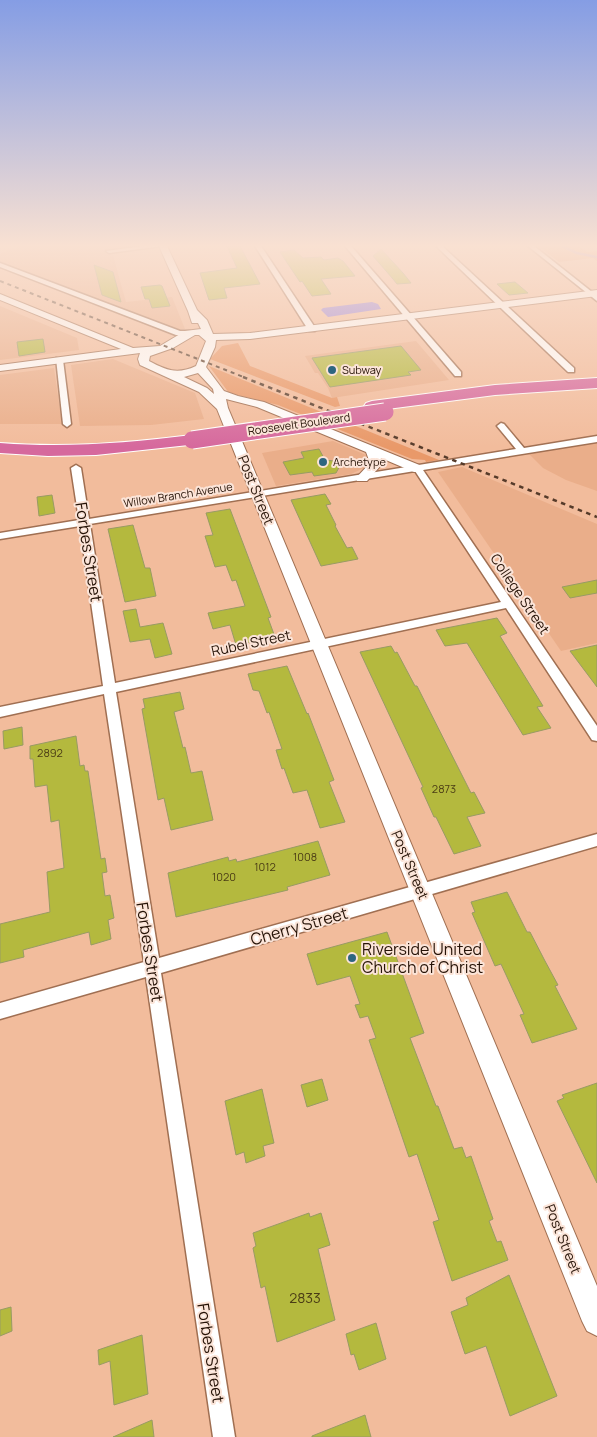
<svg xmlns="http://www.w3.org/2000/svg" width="597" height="1437" font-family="Manrope,sans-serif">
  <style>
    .built { fill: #eaae8a }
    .green { fill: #e99969 }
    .water { fill: #907bdd }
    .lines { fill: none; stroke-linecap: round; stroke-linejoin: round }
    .stream { stroke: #907bdd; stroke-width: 2.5 }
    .building { fill: #b4b93e; stroke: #989b64 }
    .street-casing { stroke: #a06f52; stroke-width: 3 }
    .secondary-casing { stroke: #a06f52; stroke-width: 2 }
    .highway-casing { stroke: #fff; stroke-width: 2 }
    .street { fill: #fff; fill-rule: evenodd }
    .secondary { fill: #fff; fill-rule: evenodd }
    .highway { fill: #d6699d; fill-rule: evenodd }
    .rail-far1 { stroke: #563b2a; stroke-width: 2; stroke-dasharray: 4 4; stroke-linecap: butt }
    .rail { stroke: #563b2a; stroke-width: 2.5; stroke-dasharray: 4.5 4.5; stroke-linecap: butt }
    .highway-bridge-casing { stroke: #fff; stroke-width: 19; stroke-linecap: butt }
    .highway-bridge { stroke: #d6699d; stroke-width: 17 }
    .poi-dot { fill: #2e6680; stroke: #fbe4d8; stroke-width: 2 }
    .labels { text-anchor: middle; stroke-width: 4; stroke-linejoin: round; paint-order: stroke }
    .far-poi-label { font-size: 11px; fill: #261307; stroke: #fbe4d8; text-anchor: start }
    .far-street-label { font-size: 11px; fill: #261307; stroke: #fbe4d8 }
    .number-label { font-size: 11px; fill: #4a3c15 }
    .street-label { font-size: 14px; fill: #261307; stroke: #fbe4d8 }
    .near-number-label { font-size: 14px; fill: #4a3c15 }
    .near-street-label { font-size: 16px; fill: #261307; stroke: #fbe4d8 }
    .near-poi-label { font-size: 16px; fill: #261307; stroke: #fbe4d8; text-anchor: start }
  </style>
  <rect width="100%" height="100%" fill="#f2bc9c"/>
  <g class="built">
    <path d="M20,246h131v3l-39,3 14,50 46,-5 13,32 -6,1 -179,-68v-8z"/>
    <path d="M0,306l77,32 2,12 -79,10z"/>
    <path d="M416,341l33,39 -117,18 -4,-10 -10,-15h-3l-10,-17z"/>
    <path d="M113,359l82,34 9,26 -53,6 -71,1 -9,-61z"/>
    <path d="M54,368l8,56h-62v-49z"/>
    <path d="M333,441l33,14 2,5 -4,8 -13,6 -75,12 -14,-33z"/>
    <path d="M597,442v49l-31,-11 -23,-12 -15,-15z"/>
    <path d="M462,467l135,57v119l-36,8 -123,-179z"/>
  </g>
  <g class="green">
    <path d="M538,246h41l8,6 10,-1v10l-4,-3 -34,4z"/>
    <path d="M238,343l12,23 82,32 5,-1 3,9 -5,1 -125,-48 12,-13z"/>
    <path d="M209,366l230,94 -13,2 -1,-2 -13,-1 -134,-54 -49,-12z"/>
  </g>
  <path class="water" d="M372,302l6,2 3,5 -53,8 -7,-7 2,-2z"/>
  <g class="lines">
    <path class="stream" d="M562,246l15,7 20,4"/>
  </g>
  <g class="building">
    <path d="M227,246h13l20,38 -36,4 3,10 -18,2 -9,-27 37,-5z"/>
    <path d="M381,249l22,24 8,10 -14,1 -4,-5 -20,-23z"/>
    <path d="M294,250l9,8 18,-1 3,3 14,-2 5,3 12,15 -34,3 10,15 -19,2 -10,-15 -2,1 -20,-30z"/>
    <path d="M94,265l19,7 8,30 -19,-7z"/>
    <path d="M515,282l13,11 -19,2 -12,-11z"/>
    <path d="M160,285l2,1 8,20 -18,2 -3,-9h-4l-4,-12z"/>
    <path d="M43,339l2,13 -26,4 -2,-14z"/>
    <path d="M401,346l20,24 -13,2 3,3 -81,12 -18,-29z"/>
    <path d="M319,449l6,11 17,2 -6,11 -22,3 -2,-4 -22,3 -7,-13 21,-4 -3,-6z"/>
    <path d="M325,494l6,10 -5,1 10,20 -1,1 12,22 5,-1 6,12 -37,7 -30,-66z"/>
    <path d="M52,495l3,18 -16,3 -2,-19z"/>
    <path d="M230,509l41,108 -3,1 7,19 -39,8 -6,-20 -17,4 -5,-16 37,-7 -9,-26 -4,1 -6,-16 -11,2 -10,-31 8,-1 -7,-22z"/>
    <path d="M133,525l12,43h5l6,28 -31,6 -17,-73z"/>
    <path d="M597,580v13l-27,5 -8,-11z"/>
    <path d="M136,609l4,18 23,-4 9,31 -17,4 -5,-19 -20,3 -7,-31z"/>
    <path d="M497,618l10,15 -7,3 43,70 -6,1 14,21 -28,7 -56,-92 -22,3 -9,-16z"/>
    <path d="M597,645v42l-27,-36z"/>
    <path d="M391,646l4,7 2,-1 18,34h2l54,107 3,-1 11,21 -18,4 14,29 -27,8 -18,-37h-2l-13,-29 2,-1 -63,-135z"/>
    <path d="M287,666l20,48 1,-1 26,67 -5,2 16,40 -25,6 -13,-38 -14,3 -9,-25 -2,1 -6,-19 6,-1 -13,-37 -2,1 -8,-22 -6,-1 -5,-16z"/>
    <path d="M180,692l4,17 -10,3 9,36 2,-1 6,26 11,-2 11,49 -42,10 -7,-32 -6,2 -16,-91 3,-1 -2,-9z"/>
    <path d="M22,727l1,18 -19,4 -1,-18z"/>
    <path d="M76,736l4,30 4,-1 1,6h3l13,88 4,-1 2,14 -5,1 3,23 5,-1 4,23 -6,2 3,19 -20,6 -2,-13 -66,18 1,7 -24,6v-39l50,-12 -3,-40 17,-4 -5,-48 -8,2 -4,-37 -12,2 -2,-28h-3v-13z"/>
    <path d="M318,841l12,34 -43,12 1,3 -112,27 -8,-44 60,-16 1,4 7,-2 1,3z"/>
    <path d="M507,892l20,40h3l15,29 13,24 -3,1 22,43 -45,14 -12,-28 4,-1 -23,-50 -6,2 -23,-53 3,-1 -4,-10z"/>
    <path d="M387,932l37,101 -14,5 26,68h2l16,43 8,-2 4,11 5,-2 22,63 -4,2 8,21 4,-1 7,19 -56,21 -19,-59 6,-2 -22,-66 -8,3 -40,-117 7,-2 -8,-22 -8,2 -5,-13 5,-1 -10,-28 -33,9 -10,-31z"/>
    <path d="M322,1079l6,21 -21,7 -6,-22z"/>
    <path d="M597,1083v100l-40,-82 7,-3 -2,-3z"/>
    <path d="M262,1089l12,54 -11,3 2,10 -19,7 -2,-11 -8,3 -11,-54z"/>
    <path d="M309,1213l1,4 11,-4 9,32 -12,4 17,71 -58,22 -12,-56 -4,2 -8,-40 3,-2 -3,-13z"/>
    <path d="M509,1275l48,121 -47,20 -24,-70 -21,8 -14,-42 17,-7 -2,-7z"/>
    <path d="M11,1307l1,24 -12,5v-26z"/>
    <path d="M376,1323l10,36 -27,11 -5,-16 -3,1 -5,-21z"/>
    <path d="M142,1335l6,59 -34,11 -4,-44 -11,4 -1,-15z"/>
    <path d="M365,1415l6,22h-59v-1z"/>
    <path d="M152,1420l2,17h-41z"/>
  </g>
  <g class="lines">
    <defs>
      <g id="street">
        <path d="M144,246h18l-53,7 -3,-2z"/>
        <path d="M255,246h6l55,83 -1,2h-6z"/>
        <path d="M345,246h6l110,126v4h-6z"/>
        <path d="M436,246h6l132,122v4h-6z"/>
        <path d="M528,246h6l63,50v5z"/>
        <path d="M0,263l180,68h10l4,2 -4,2h-14l-176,-68z"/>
        <path d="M56,358l7,2 8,64 -4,3 -4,-3z"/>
        <path d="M501,423l3,1 20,24 73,-12v6l-174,28 174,256v15l-5,-1 -86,-132 -390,84 43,266 438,-124v12l-436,127 74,464h-22l-67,-460 -146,42v-16l144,-41 -40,-268 -104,23v-10l103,-21 -23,-160 -80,13v-6l79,-13 -8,-52 5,-3 5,3 8,51 427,-70 -19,-23zM415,471l86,131 -386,81 -25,-159z"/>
      </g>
      <path id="secondary" d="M159,246h8l30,64 10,10 6,14 37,-1 347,-43v6l-347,43 -34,1 -1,7 -9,20 18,24 14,5 26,6 158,64 2,3 -2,3h-8l-33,-14 1,6 -15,17h-10l-1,-3 14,-15 -4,-11 -109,-45 -31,-8 2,9 369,878v50l-10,-5 -5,-10 -365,-912 -18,-17 -59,-27 -2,-6 2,-6 -140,18v-6l121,-16 -121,-49v-6l133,54 27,-2 25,-15 16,-2 -3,-6h-6l-4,-12zM195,335h4l7,6 -10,25c-19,9 -30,4 -47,-5l1,-5 23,-8zM198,373l15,16 1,5 -7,-6 -23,-11z"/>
      <g id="highway">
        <path d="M597,378v10l-102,7 -123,16 -6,-2 -2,-3 2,-3 6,-2 123,-16z"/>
        <path d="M192,435l6,1 2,4 -2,4 -102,11 -48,1 -48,-3v-10c65,5 128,0 192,-8z"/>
      </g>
    </defs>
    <use href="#street" class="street-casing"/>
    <use href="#secondary" class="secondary-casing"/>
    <use href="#highway" class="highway-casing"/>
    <use href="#street" class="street"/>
    <use href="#secondary" class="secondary"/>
    <use href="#highway" class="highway"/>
    <path class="rail-far1" d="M0,281l246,97"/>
    <path class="rail" d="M243,377l354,140"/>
    <defs>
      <path id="highway-bridge" d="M192,440l193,-28"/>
    </defs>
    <use href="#highway-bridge" class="highway-bridge-casing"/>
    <use href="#highway-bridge" class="highway-bridge"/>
  </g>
  <linearGradient id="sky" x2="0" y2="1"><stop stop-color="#859de4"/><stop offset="0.55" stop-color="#f9e1d2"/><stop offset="1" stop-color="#f9e1d2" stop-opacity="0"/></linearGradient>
  <rect width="597" height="447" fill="url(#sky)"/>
  <g class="poi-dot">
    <circle cx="332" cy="370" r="5"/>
    <circle cx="323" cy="462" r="5"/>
    <circle cx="352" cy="958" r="5"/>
  </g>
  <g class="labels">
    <g class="far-poi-label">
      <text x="342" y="374">Subway</text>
      <text x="333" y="466">Archetype</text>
    </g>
    <g class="far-street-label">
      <text transform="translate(299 424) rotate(-8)" y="4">Roosevelt Boulevard</text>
      <text transform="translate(178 495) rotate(-9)" y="4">Willow Branch Avenue</text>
    </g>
    <g class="number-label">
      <text x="50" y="757">2892</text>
      <text x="444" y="793">2873</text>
      <text x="305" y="861">1008</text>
      <text x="265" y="871">1012</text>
      <text x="224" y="881">1020</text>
    </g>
    <g class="street-label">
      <text transform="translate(256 490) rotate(68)" y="5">Post Street</text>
      <text transform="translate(520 594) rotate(56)" y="5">College Street</text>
      <text transform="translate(251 643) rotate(-12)" y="5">Rubel Street</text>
      <text transform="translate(410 865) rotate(67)" y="5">Post Street</text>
      <text transform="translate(563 1239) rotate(68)" y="5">Post Street</text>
    </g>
    <g class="near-number-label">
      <text x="305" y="1303">2833</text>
    </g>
    <g class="near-street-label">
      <text transform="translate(89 552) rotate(81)" y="6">Forbes Street</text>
      <text transform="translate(299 926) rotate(-16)" y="6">Cherry Street</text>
      <text transform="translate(150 952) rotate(81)" y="6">Forbes Street</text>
      <text transform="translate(211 1353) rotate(81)" y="6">Forbes Street</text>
    </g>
    <g class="near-poi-label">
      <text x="362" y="955">Riverside United<tspan x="362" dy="18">Church of Christ</tspan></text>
    </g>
  </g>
</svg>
